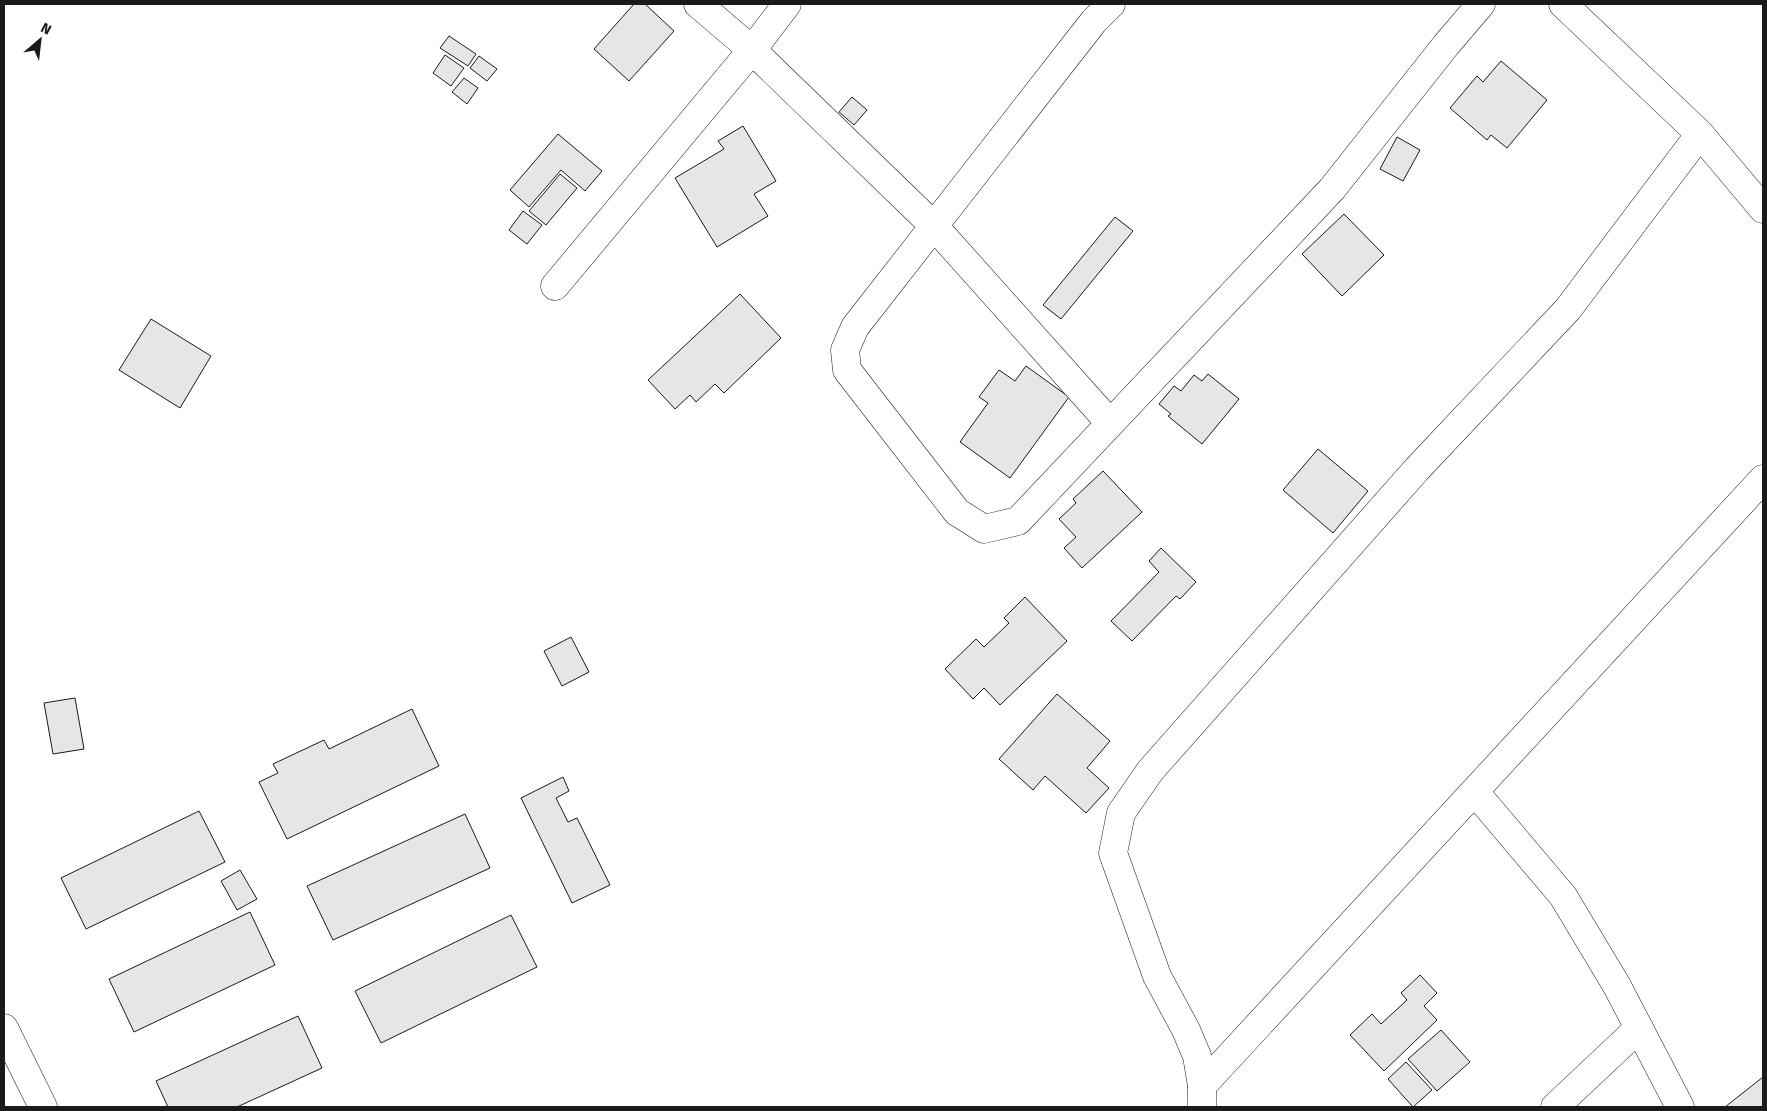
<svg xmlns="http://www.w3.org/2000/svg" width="1767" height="1111" font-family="'Fira Sans',sans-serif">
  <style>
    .building { fill: #e6e6e6; stroke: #1a1a1a }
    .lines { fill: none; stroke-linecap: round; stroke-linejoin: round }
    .street-casing { stroke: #1a1a1a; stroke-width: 29 }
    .secondary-casing { stroke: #1a1a1a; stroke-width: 29 }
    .street { stroke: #fff; stroke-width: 28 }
    .secondary { stroke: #fff; stroke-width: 28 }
  </style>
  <rect width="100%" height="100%" fill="#fff"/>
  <g class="building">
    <path d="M634,4h11l29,27 -45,50 -35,-32z"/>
    <path d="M449,36l27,18 -8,12 -28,-18z"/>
    <path d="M445,55l19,13 -13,18 -18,-13z"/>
    <path d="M479,56l18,13 -10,12 -17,-13z"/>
    <path d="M1501,61l46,39 -40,48 -16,-13 -4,5 -37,-32 27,-32 6,6z"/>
    <path d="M464,78l14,10 -11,16 -15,-12z"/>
    <path d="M852,97l15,13 -13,15 -15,-13z"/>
    <path d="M743,126l33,55 -22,13 14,22 -51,31 -42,-69 49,-29 -6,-8z"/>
    <path d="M558,134l44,37 -17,20 -24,-21 -32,37 -19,-17z"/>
    <path d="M1397,137l23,13 -17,31 -23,-12z"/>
    <path d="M560,174l17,14 -31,37 -17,-14z"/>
    <path d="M523,211l19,14 -15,19 -18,-14z"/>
    <path d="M1344,214l40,41 -42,41 -40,-42z"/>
    <path d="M1115,217l18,14 -72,88 -18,-14z"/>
    <path d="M740,294l41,44 -57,55 -9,-9 -19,18 -6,-7 -15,14 -27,-29z"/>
    <path d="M151,319l60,37 -31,52 -61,-38z"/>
    <path d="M1026,366l43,31 -59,81 -50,-36 28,-39 -9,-6 20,-27 16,11z"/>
    <path d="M1208,374l31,25 -37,45 -34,-28 3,-2 -12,-10 15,-18 7,5 13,-16 8,6z"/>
    <path d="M1318,449l50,42 -35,42 -50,-43z"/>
    <path d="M1103,471l39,41 -60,56 -18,-20 12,-11 -17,-18 17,-16 -3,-4z"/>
    <path d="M1161,548l35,34 -16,17 -4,-3 -44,45 -21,-20 48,-49 -10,-11z"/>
    <path d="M1025,597l42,44 -67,64 -16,-17 -11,11 -28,-30 31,-30 8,8 25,-24 -5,-5z"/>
    <path d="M571,637l18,35 -27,14 -18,-35z"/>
    <path d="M1057,694l53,47 -23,27 22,20 -23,25 -41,-37 -12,14 -34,-31z"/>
    <path d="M75,698l9,51 -31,5 -9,-51z"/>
    <path d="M412,709l27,57 -152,73 -28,-57 19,-9 -5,-9 51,-24 5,9z"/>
    <path d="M563,777l6,14 -13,7 12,24 9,-4 33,67 -38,18 -51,-105z"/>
    <path d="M199,811l26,51 -139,67 -25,-51z"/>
    <path d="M465,814l25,54 -157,72 -26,-54z"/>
    <path d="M240,870l17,29 -20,11 -16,-29z"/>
    <path d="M250,912l25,53 -141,67 -25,-53z"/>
    <path d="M511,915l26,52 -156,76 -26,-52z"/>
    <path d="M1420,975l17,18 -13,13 13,14 -53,51 -34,-36 22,-21 9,10 26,-24 -6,-7z"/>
    <path d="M298,1016l24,52 -85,39h-69l-12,-26z"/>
    <path d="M1441,1030l29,32 -33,29 -29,-32z"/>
    <path d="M1406,1062l26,28 -19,17 -25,-28z"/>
    <path d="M1763,1077v30h-38z"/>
  </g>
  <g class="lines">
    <defs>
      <g id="street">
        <path d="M698,4l54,46 182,176 176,197"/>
        <path d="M1111,4l-17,17 -239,306 -10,23 2,20 110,142 27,17 34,-8 314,-332 114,-144 35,-41"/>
        <path d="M555,286l197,-236 35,-46"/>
        <path d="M1475,792l88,104 54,90 63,121"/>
        <path d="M4,1028l39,79"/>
        <path d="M1202,1086l561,-607"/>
        <path d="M1202,1107v-21l-5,-30 -11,-26 -29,-54 -44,-123 8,-40 29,-42 267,-302 151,-160 132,-175"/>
        <path d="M1555,1107l84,-79"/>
      </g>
      <path id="secondary" d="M1563,4l137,130 63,75"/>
    </defs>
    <use href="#street" class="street-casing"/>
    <use href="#secondary" class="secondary-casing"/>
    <use href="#street" class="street"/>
    <use href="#secondary" class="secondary"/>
  </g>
  <rect width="1767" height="1111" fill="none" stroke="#1a1a1a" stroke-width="10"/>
  <g transform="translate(40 40) rotate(28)" stroke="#ffffff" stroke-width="4" paint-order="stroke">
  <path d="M0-4L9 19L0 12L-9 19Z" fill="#1a1a1a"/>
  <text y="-8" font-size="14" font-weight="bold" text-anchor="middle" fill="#1a1a1a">N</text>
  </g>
</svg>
